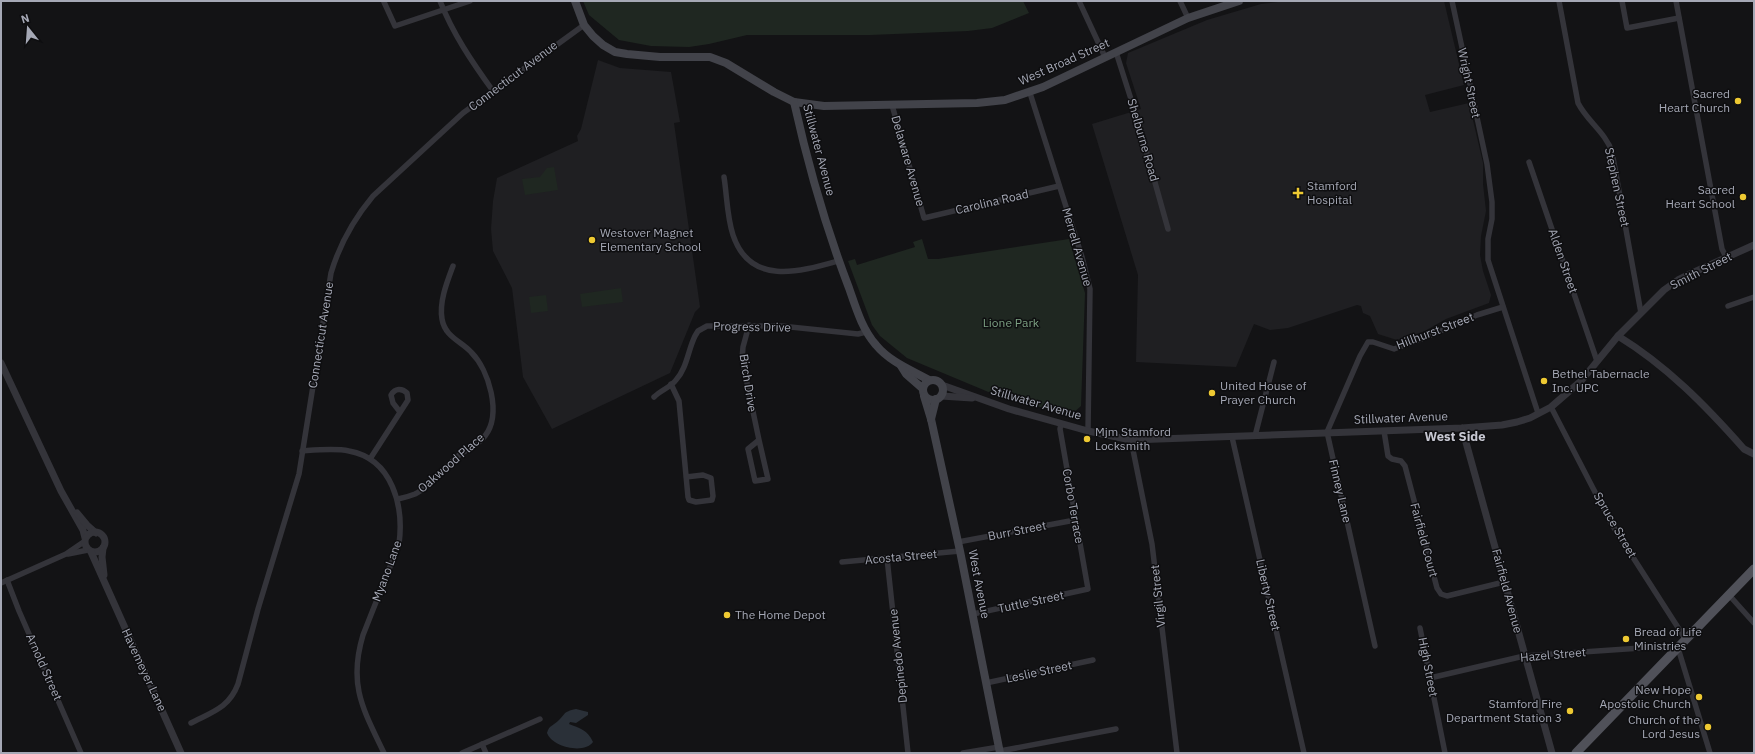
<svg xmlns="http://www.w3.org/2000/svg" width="1755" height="754" font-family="'IBM Plex Sans',sans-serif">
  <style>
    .built { fill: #1f1f22 }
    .green { fill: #1f2721 }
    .water { fill: #2a3038 }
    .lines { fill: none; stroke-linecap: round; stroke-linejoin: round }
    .minor { stroke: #34343a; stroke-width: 5.5 }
    .tertiary { stroke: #34343a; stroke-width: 7 }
    .secondary { stroke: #42434a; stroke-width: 8 }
    .primary { stroke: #505159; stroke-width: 9 }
    .poi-dot { fill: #eec932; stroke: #0e0e10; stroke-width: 1.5 }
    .labels { text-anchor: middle; stroke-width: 3; stroke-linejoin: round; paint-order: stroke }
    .street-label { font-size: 12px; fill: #a5a8b5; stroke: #0e0e10 }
    .poi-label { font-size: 12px; fill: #a5a8b5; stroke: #0e0e10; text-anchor: start }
    .park-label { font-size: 12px; fill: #7ca083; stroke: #0e0e10 }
    .neighbourhood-label { font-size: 13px; font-weight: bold; fill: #c6c7d1; stroke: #0e0e10 }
  </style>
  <rect width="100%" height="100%" fill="#131315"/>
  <g class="built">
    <path d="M1285,1h159l20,84 -39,10 5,17 39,-9 14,60v21l3,27 -5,25 -1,19 3,16 8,24 -2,8 -43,16 -23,13 -26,8 -19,-6 -8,-18 -7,-3 -2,-7 -4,-1 -69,23 -18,2 -16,-6 -18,43 -100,-5 2,-87 -46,-151 49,-15 -15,-46 2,-10 79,-33 54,-16z"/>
    <path d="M598,60l22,8 51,4 9,50 -6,1 26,184 -5,5 -25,61 -118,56 -29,-52 -11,-89 -19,-37 -2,-22 2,-28 4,-23 81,-37 -1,-5 4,-7z"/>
  </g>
  <g class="green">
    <path d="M583,1h440l6,12 -37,15 -24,3 -98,4h-123l-38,9 -20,3 -38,-1 -32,-6 -30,-25z"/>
    <path d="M554,167l4,23 -33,5 -3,-16 18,-2 7,-9z"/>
    <path d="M922,239l6,20h10l131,-20 16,54 -4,113 -10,9 -73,-19 -91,-38 -27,-22 -8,-11 -24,-64 7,-2 2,6 58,-18 -2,-5z"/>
    <path d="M621,288l2,14 -41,5 -2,-13z"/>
    <path d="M546,295l2,16 -17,2 -2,-16z"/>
  </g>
  <path class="water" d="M576,709l12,3v3l-12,8 -6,-1 -1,2c10,4 19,6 24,18 -8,12 -40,6 -46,-9 2,-8 6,-7 11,-12 8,-7 4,-9 18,-12z"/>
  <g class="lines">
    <g class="minor">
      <path d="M440,1c13,33 32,61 53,90"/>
      <path d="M1079,1l26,56"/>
      <path d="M1180,1l8,17"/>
      <path d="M1452,1l35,163 5,38v17l-4,20v21l50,153"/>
      <path d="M1559,1l19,102c9,18 28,30 34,49l29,161"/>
      <path d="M1622,1l5,27 52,-10"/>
      <path d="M1676,1l46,248 4,8"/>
      <path d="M384,2l11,24 75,-25"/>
      <path d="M1116,52l21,66 31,111"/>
      <path d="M1030,93l52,164 8,32 -2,142"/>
      <path d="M892,105l32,113 135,-32"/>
      <path d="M1529,162l68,199"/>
      <path d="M724,177c3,19 3,40 9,58 17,51 66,37 105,26"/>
      <path d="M1728,306l26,-9"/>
      <path d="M749,325l-6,22 -1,12 17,81 -11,9 7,32 13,-2 -9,-39"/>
      <path d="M671,384l8,17 9,96 1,3 7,2 16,-2 1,-4 -2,-18 -8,-3 -17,2"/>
      <path d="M654,397c7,-7 17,-10 22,-17 11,-12 12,-30 19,-44l3,-5 9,-5h74l77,8 8,-2"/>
      <path d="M1551,407l60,116 75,117"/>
      <path d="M1384,431l4,25 4,3 9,2 4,5 32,122 4,6 6,2 57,-14"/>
      <path d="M1255,436l19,-74"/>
      <path d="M1232,437l72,316"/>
      <path d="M1131,440l21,104 25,209"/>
      <path d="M302,451c14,-1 33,-3 47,0 44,8 55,56 50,93l-36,91c-15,50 0,74 21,118"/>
      <path d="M370,459l38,-59 -1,-7c-5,-5 -12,-5 -16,2l2,8 7,9"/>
      <path d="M398,499c5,-1 12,-3 17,-5 15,-7 30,-27 43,-38 9,-7 20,-11 27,-20 17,-22 4,-66 -14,-84 -10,-11 -26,-15 -29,-33 -3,-17 5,-37 11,-53"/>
      <path d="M958,542l117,-22"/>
      <path d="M68,554l20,-4"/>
      <path d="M887,558l21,195"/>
      <path d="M842,562l118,-11"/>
      <path d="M7,580l12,31 62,142"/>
      <path d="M1,583l65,-29 19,-13"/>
      <path d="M1729,595l25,28"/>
      <path d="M973,614l115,-25 -28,-160 1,-5"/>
      <path d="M1420,628l25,125"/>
      <path d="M1375,646l-48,-214 33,-76 8,-14h5l21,7 25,-9 58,-25 26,-8"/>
      <path d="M1430,678l94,-22 117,-8h37l32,105"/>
      <path d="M986,683l107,-23"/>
      <path d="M191,723c21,-11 38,-15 47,-39l20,-75 41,-135 32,-201c9,-30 22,-53 42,-77l90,-83 121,-88"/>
      <path d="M482,744l4,9"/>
      <path d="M1000,751l116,-22"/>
      <path d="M462,753l78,-34"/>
      <path d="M963,753l36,-6"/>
    </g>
    <g class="tertiary">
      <path d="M1618,336c49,30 88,70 126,113l10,5"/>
      <path d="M1,363l60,128 22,39 2,8"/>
      <path d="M942,385l67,24 79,22 43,9 331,-12 40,-3 15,-3 13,-4 21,-11 30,-26 37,-45 46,-46 14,-10 14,-7 62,-28"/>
      <path d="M941,396l31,2"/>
      <path d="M1462,428l90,325"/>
      <path d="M77,513l10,12 9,8"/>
      <circle cx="95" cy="542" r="10"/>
      <path d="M103,548l-1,9 2,18"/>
      <path d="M91,552l90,201"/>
    </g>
    <g class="secondary">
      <path d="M575,1l9,24 9,11 10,9 12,7 12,2 33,3h50l16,6 48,29 20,10 30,4 153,-3 28,-3 38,-13 145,-69 51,-17"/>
      <path d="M794,102c14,63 32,126 55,186 7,20 13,41 27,57 14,17 35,25 53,35"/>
      <path d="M901,366l5,8 16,14"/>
      <circle cx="933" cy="390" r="10"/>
      <path d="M924,396l7,23 29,132 40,202"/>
      <path d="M931,419l5,-20"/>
    </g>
    <path class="primary" d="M1576,753l178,-184"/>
  </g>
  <g class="poi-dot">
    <circle cx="1738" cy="101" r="4"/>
    <path d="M1296 187h4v4h4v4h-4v4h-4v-4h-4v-4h4z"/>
    <circle cx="1743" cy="197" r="4"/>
    <circle cx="592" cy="240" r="4"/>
    <circle cx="1544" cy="381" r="4"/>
    <circle cx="1212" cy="393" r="4"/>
    <circle cx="1087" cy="439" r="4"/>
    <circle cx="727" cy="615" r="4"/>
    <circle cx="1626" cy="639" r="4"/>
    <circle cx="1699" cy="697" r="4"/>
    <circle cx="1570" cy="711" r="4"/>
    <circle cx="1708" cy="727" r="4"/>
  </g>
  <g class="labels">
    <g class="street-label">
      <text transform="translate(1064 62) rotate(-24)" y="4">West Broad Street</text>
      <text transform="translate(513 76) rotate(-37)" y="4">Connecticut Avenue</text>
      <text transform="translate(1469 83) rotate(78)" y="4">Wright Street</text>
      <text transform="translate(1143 140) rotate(74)" y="4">Shelburne Road</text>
      <text transform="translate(819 150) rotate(75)" y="4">Stillwater Avenue</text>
      <text transform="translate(908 161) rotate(74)" y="4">Delaware Avenue</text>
      <text transform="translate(1617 187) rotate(78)" y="4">Stephen Street</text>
      <text transform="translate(992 202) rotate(-13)" y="4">Carolina Road</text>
      <text transform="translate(1077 247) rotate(74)" y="4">Merrell Avenue</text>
      <text transform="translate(1563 261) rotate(71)" y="4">Alden Street</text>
      <text transform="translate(1701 271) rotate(-27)" y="4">Smith Street</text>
      <text transform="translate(752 327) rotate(1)" y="4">Progress Drive</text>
      <text transform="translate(1435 331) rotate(-21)" y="4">Hillhurst Street</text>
      <text transform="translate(321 335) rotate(-81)" y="4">Connecticut Avenue</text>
      <text transform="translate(748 383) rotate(81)" y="4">Birch Drive</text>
      <text transform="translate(1036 403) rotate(16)" y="4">Stillwater Avenue</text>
      <text transform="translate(1401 418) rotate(-2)" y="4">Stillwater Avenue</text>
      <text transform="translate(451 463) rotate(-41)" y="4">Oakwood Place</text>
      <text transform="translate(1340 491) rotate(77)" y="4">Finney Lane</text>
      <text transform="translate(1073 506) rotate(80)" y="4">Corbo Terrace</text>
      <text transform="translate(1615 525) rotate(60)" y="4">Spruce Street</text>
      <text transform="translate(1017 531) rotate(-11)" y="4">Burr Street</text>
      <text transform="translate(1424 540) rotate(75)" y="4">Fairfield Court</text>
      <text transform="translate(901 557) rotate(-5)" y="4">Acosta Street</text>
      <text transform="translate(387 571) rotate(-70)" y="4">Myano Lane</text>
      <text transform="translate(979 584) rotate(79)" y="4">West Avenue</text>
      <text transform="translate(1507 591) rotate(75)" y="4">Fairfield Avenue</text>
      <text transform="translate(1268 595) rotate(77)" y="4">Liberty Street</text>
      <text transform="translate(1158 596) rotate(-96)" y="4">Virgil Street</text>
      <text transform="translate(1031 602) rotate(-12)" y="4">Tuttle Street</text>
      <text transform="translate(1553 655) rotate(-5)" y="4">Hazel Street</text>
      <text transform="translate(898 656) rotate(-96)" y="4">Depinedo Avenue</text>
      <text transform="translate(44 667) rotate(66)" y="4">Arnold Street</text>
      <text transform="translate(1428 667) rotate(79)" y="4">High Street</text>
      <text transform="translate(144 670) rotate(65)" y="4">Havemeyer Lane</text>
      <text transform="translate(1039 672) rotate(-12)" y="4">Leslie Street</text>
    </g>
    <g class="poi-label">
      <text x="1730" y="98" text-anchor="end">Sacred<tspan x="1730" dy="14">Heart Church</tspan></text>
      <text x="1307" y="190">Stamford<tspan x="1307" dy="14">Hospital</tspan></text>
      <text x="1735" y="194" text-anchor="end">Sacred<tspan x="1735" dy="14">Heart School</tspan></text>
      <text x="600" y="237">Westover Magnet<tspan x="600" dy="14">Elementary School</tspan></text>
      <text x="1552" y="378">Bethel Tabernacle<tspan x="1552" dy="14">Inc. UPC</tspan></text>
      <text x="1220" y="390">United House of<tspan x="1220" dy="14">Prayer Church</tspan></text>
      <text x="1095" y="436">Mjm Stamford<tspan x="1095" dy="14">Locksmith</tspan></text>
      <text x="735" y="619">The Home Depot</text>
      <text x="1634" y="636">Bread of Life<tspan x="1634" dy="14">Ministries</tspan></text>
      <text x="1691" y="694" text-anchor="end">New Hope<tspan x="1691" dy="14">Apostolic Church</tspan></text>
      <text x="1562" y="708" text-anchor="end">Stamford Fire<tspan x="1562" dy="14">Department Station 3</tspan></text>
      <text x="1700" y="724" text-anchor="end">Church of the<tspan x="1700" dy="14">Lord Jesus</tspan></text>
    </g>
    <g class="park-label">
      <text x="1011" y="327">Lione Park</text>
    </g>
    <g class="neighbourhood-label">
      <text x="1455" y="441">West Side</text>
    </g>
  </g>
  <rect width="1755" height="754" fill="none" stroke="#a5a8b5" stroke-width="4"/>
  <g transform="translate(28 28) rotate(343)" stroke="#0e0e10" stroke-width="3" paint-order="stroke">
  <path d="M0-3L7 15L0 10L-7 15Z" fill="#a5a8b5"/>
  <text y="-6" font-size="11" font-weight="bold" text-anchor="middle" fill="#a5a8b5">N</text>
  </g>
</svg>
